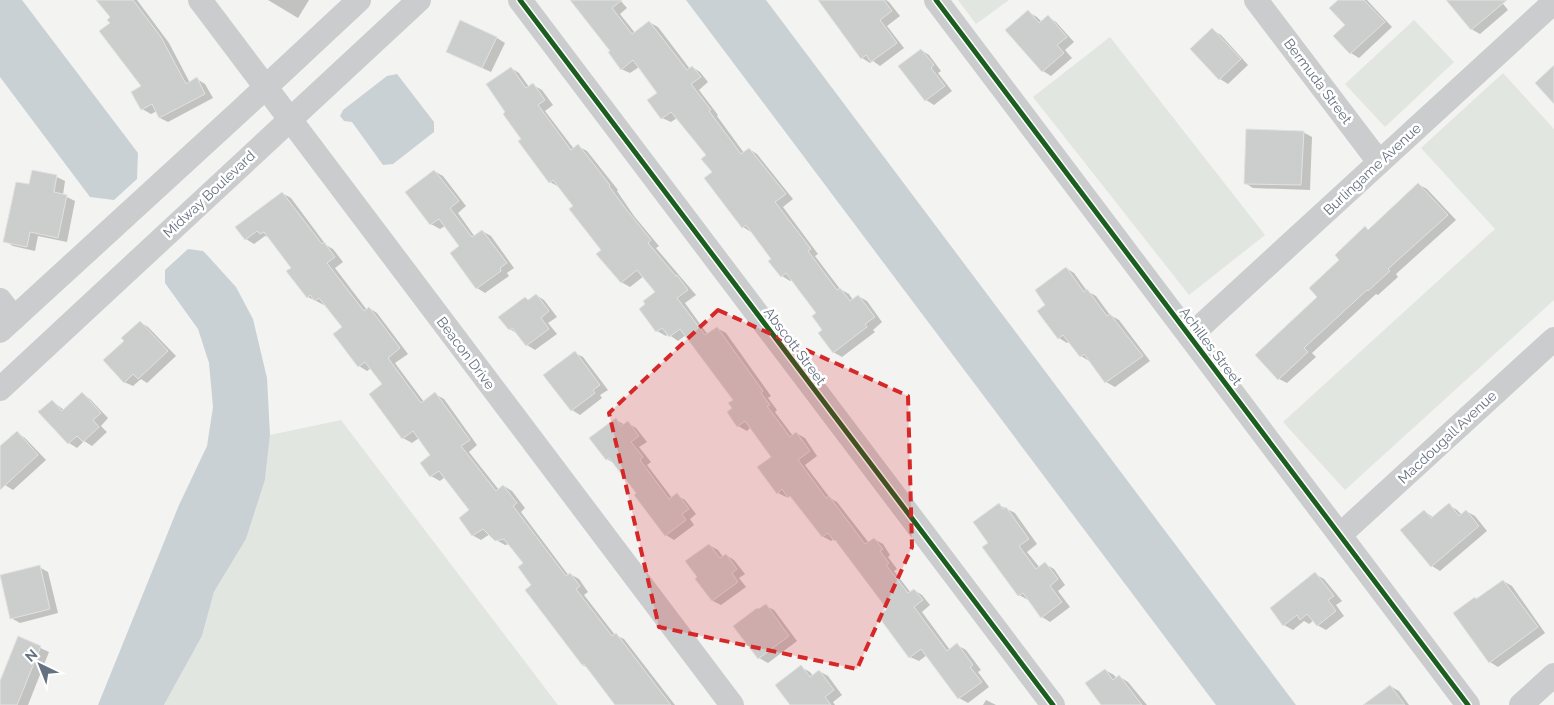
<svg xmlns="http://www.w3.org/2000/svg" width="1554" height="705" font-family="Raleway,sans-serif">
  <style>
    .green { fill: #e2e6e0 }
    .water { fill: #cad1d5 }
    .shadow { fill: #0003 }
    .building { fill: #cccece; stroke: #e2e2e2 }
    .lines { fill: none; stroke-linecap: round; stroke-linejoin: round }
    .minor { stroke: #cbcccd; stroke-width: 24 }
    .cycleway-casing { stroke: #fff; stroke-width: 8 }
    .cycleway { stroke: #1b5e20; stroke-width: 5 }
    .marked { fill: #d62828; fill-opacity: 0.2; stroke: #d62828; stroke-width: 4; stroke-dasharray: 10 6; stroke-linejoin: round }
    .labels { text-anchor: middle; stroke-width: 5; stroke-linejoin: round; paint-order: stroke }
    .street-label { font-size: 14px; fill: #647180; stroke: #fff }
  </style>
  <rect width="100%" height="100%" fill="#f3f3f2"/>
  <g class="green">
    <path d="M958,0h51l-33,24z"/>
    <path d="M1414,20l40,42 -69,65 -40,-43z"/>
    <path d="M1110,37l155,198 -76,60 -156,-198z"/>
    <path d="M1503,73l51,56v171l-209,190 -62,-68 212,-193 -74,-81z"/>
    <path d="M341,420l217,285h-394l38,-69 12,-44 32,-53 19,-59 5,-45z"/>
  </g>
  <g class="water">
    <path d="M0,0h22l116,153 -1,26 -23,21 -24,-3 -90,-120z"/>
    <path d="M686,0h80l530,705h-80z"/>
    <path d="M397,74l37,48v10l-41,32 -10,1 -31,-43 -8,-1 -4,-5 3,-6 44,-34z"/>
    <path d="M188,249l15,2 4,4 29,32 17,32 14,59 3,57 -5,45 -19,59 -32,53 -12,44 -38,69h-66l81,-200 28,-59 6,-39 -4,-44 -11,-34 -33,-46v-13z"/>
  </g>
  <g class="shadow">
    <path d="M98,0h39l32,43 21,40 7,-4 8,5 8,14 -45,24 -8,-4 -3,-7 -6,3 -9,-5 1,-22 -31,-64v-5z"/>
    <path d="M268,0h41l-11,18z"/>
    <path d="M572,0h48l7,8 -7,6 15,19 14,-11 9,5 32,42 2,-2 8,5 8,10 -9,8 19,25 -1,1 27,37 5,-4 8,5 36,45 -10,8 35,47 -3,2 25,33 9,5 4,6 5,-4 9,5 15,21 -9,8 2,2 -33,25 -9,-5 -15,-39 -26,-33 -2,1 -8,-5 -9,-17 -22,-27 -8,-5 -29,-55 -6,-16 -31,-38 -6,4 -9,-4 -3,-25 -20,-26 -9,6 -9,-4 -10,-18z"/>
    <path d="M818,0h68l3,2 11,14 -13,10 17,22 -24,18 -7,-5 -3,2 -8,-5z"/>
    <path d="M1340,0h27l25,27 -33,31 -8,-5 -4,-28z"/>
    <path d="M1448,0h52l8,10 -28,24 -9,-5z"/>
    <path d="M1028,12l9,5 5,5 6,-5 8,5 18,20 -9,8 7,8 -21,18 -8,-5 -36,-40z"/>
    <path d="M1212,30l9,5 27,30 -20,19 -8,-5z"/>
    <path d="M497,38l8,5 -14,29 -44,-20z"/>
    <path d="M921,50l8,5 12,16 -3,2 14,18 -18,14 -8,-5 -26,-34z"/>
    <path d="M511,68l8,5 10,14 4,-2 9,5 11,15 -8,6 29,38 4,-3 9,5 31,39 -1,1 17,25 25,30 -3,2 40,47 -11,8 23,32 9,-7 9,5 45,63 -3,2 9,12 -2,2 18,24 3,-3 9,5 12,18 -12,9 25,33 7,4 32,41 5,-4 9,5 7,11 -2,2 9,12 -3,2 17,22 3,-3 8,5 8,10 -8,7 28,38 7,-5 9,5 15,20 -3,2 11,15 -21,16 -9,-5 -32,-43 -8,6 -9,-4 -22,-47 -51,-68 -3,-3 -3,2 -9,-5 -28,-37 -5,-3 -3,1 -8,-4 -5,-36 -22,-30 -4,4 -9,-5 -4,-18v-8l-48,-65 -8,6 -10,-7 -2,2 -9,-5v-39l-13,-16 -14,11 -9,-5 -47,-75 -15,-20 -9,-5 -27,-43 -16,-27z"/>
    <path d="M1303,132l9,5 -2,53 -57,-2 -8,-5z"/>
    <path d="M33,171l24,6 8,4 -2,14 12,6 -8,41 -29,-6 -3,15 -22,-5 -8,-5 25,-55z"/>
    <path d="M434,171l9,5 23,30 -8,7 17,24 7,-6 9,5 23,32 -7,5 2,3 -24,17 -8,-5 -16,-41 -16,-21 -5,3 -9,-5 -25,-31z"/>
    <path d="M1418,184l9,5 29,31 -60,54 2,3 -20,18 -2,-1 -64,59 4,4 -29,26 -8,-4 40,-82 22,-37 25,-32 3,2z"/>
    <path d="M282,193l9,5 35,47 7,4 10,13 -8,6 32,42 2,-2 8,5 31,41 -13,9 29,39 11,-8 9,5 33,46 -8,7 30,38 5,-4 8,5 13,17 -4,4 48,64 1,-2 9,5 9,13 -4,3 31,40 9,4 51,66h-59l-27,-37 -7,-3 -49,-80 -8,-21 -15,-20 -5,1 -9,-5 -6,-6 -9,6 -9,-5 -1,-25 -26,-33 -5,4 -9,-5 -10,-12 11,-9 -13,-17 -7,5 -9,-5 -32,-44 12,-10 -12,-16 -4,3 -8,-5 -16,-38 -18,-24 -1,1 -16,-8 -15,-29 -23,-30 -5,-2 -11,8 -8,-5z"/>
    <path d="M1066,268l8,5 13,18 9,5 14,19 9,5 31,41 -35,26 -9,-5 -16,-22 -1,1 -8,-5 -11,-15 -3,2 -8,-5 -12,-33z"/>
    <path d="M536,295l8,5 13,17 -9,6 9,11 -22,16 -8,-5 -8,-10 -9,-6 15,-31 4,2z"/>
    <path d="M140,322l8,5 28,29 -29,27 -6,-4 -8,7 -9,-4 1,-41z"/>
    <path d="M575,353l8,4 25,33 -8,5 2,3 -22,17 -8,-5z"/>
    <path d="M82,394l8,5 18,19 -7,8 6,6 -15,14 -8,-5 -7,7 -8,-5 -31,-33h5l9,-9 12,9z"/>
    <path d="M616,420l9,5 3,-2 8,5 11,14 -8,5 12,15 -4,3 25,33 5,-3 8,5 11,14 -6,5 4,6 -20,15 -8,-5 -28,-41 -23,-30 -8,-5z"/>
    <path d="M17,433l8,5 21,22 -33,30 -8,-5 -5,-5v-32z"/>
    <path d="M999,505l16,8 22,31 -10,8 13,16 5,-4 9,5 11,16 -7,6 12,16 -20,15 -8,-5 -13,-18 -1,1 -9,-5 -29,-52z"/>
    <path d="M1449,505l8,5 5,5 4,-4 9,5 12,15 -47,40 -8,-5 -8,-55 10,7z"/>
    <path d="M709,545l9,5 5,7 3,-2 8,5 11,14 -6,4 7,9 -25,18 -8,-4 -16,-22z"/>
    <path d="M39,567l9,5 10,41 -38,10 -9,-5z"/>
    <path d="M1315,574l9,5 18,22 -6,4 8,11 -18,14 -9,-5 -3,-5 -5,4 -5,-3 -11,9 -9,-5z"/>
    <path d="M1503,581l9,5 33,47 -47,34 -8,-5 -13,-62z"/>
    <path d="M766,606l8,4 23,31 -29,22 -9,-5v-48z"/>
    <path d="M19,638l30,14 -21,53h-28v-16z"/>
    <path d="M801,667l9,5 3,4 6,-5 9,5 14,19 -9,7 2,3h-43z"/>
    <path d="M1105,670l9,5 3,4 3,-2 8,5 19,23h-44z"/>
    <path d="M1390,686l9,5 10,14h-38z"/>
    <path d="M986,700l10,5h-13z"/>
  </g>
  <g class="building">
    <path d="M96,0h37l28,37 25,47 11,-7 8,17 -46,24 -7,-14 -11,6 -10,-18 10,-6 -42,-55 11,-8 -3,-3 3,-3z"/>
    <path d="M570,0h52l-10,8 20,26 17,-13 38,49 5,-4 9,11 -10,7 20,26 -2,1 32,43 8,-6 37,46 -11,8 36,47 -3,2 29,39 3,-2 10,13 8,-6 17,22 -10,7 2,3 -34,26 -15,-20 4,-3 -10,-14 4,-3 -30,-40 -5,4 -13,-16 3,-2 -25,-34 -4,3 -38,-50 8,-6 -11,-13 5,-4 -35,-43 -10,7 -14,-19 10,-7 -24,-33 -12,10 -13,-18 2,-1z"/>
    <path d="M818,0h66l8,11 -12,9 17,23 -26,19 -5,-7 -5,4z"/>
    <path d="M1338,0h26l21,22 -35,32 -17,-18 12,-11 -16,-17z"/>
    <path d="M1446,0h61l-36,30z"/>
    <path d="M1028,10l11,13 9,-8 19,22 -10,8 7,8 -22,19 -37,-42z"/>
    <path d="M460,20l37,17 -15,31 -36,-16z"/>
    <path d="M1212,28l29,31 -22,21 -29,-31z"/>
    <path d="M921,49l13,16 -3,3 14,18 -20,15 -27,-35z"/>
    <path d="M1554,65v39l-19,-21z"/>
    <path d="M511,67l15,21 7,-5 12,17 -7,5 33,45 7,-6 32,41 -1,1 17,23 25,31 -3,3 28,33 1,-1 11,15 -11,8 28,37 12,-8 46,64 -2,2 9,12 -3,1 23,31 6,-5 14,19 -12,9 28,38 3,-2 36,48 9,-6 9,11 -3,2 9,12 -3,2 22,28 6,-4 9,11 -9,7 33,44 10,-8 16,22 -3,2 12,15 -24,17 -37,-50 -12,9 -31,-42 9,-7 -52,-69 -1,1 -6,-8 -6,4 -32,-41 -2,2 -6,-9 -5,5 -20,-27 14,-10 -26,-36 -8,6 -10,-15 5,-4 -4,-5 5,-3 -53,-71 -11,8 -7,-9 -6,4 -17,-23 6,-5 -2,-3 12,-9 -18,-22 -16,13 -25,-29 5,-4 -32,-41 4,-3 -20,-26 -4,3 -31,-42 3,-2 -18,-25 2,-2 -19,-28z"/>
    <path d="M1246,129l58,2 -3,54 -57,-1z"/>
    <path d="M32,170l25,5 -3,17 13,3 -9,43 -28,-6 -3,15 -24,-5 13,-60 13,2z"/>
    <path d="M434,170l25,31 -9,7 22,29 10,-7 25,33 -7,5 1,3 -25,18 -26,-36 9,-7 -20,-27 -9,6 -25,-33z"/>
    <path d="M1418,183l30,32 -60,54 2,2 -22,20 -1,-1 -63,58 4,4 -30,28 -23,-25 62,-58 -8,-9 30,-28 -4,-5 30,-29 3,4z"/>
    <path d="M282,192l40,52 2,-2 11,15 -8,6 37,48 5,-4 31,41 -12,10 33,45 14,-11 35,48 -9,6 35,45 7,-6 14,18 -4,3 53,70 4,-3 10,13 -4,3 36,47 4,-3 55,72h-56l-31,-41 -2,1 -57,-75 6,-5 -13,-18 5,-4 -19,-24 -9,2 -12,-12 -11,7 -13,-18 10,-8 -30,-39 -9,6 -10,-14 10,-8 -17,-24 -11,8 -33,-45 13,-10 -17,-22 -7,5 -25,-33 9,-7 -23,-29 -4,3 -5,-6 -3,3 -21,-27 5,-3 -27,-36 -4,2 -3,-3 -12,9 -10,-13z"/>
    <path d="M1066,267l18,25 3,-3 20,27 3,-2 33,42 -38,27 -21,-29 -4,3 -17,-22 -5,4 -21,-28 8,-6 -10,-15z"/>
    <path d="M536,294l13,17 -8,7 8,11 -23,17 -14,-18 -3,2 -11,-13 27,-20 3,3z"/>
    <path d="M140,321l28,30 -30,28 -5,-5 -9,9 -21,-23 21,-19 -3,-3z"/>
    <path d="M575,351l25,34 -7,5 2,3 -24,18 -28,-36z"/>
    <path d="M82,392l19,21 -8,7 6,7 -16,15 -6,-6 -9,8 -30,-32 14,-12 10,11z"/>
    <path d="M616,418l5,8 7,-5 11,15 -8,6 12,15 -3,3 29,39 8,-6 12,16 -7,5 4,6 -21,16 -31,-41 2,-2 -27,-35 -3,2 -17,-22z"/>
    <path d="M17,431l21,24 -38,35v-44z"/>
    <path d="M999,503l4,6 3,-2 23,32 -10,7 17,23 9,-7 13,17 -8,7 12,16 -21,16 -18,-25 -5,3 -36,-49 6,-4 -15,-21z"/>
    <path d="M1449,503l10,13 7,-6 13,16 -48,41 -31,-37 24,-20 7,8z"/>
    <path d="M709,544l11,14 6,-4 11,15 -5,4 6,9 -26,19 -17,-22 2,-2 -12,-16z"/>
    <path d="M40,565l10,44 -40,10 -10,-44z"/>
    <path d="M1315,572l19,24 -6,4 8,11 -19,15 -10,-12 -7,6 -3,-5 -14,11 -13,-18z"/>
    <path d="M1503,580l35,47 -49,36 -36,-50 22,-16 1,2z"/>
    <path d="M766,604l23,32 -31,23 -25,-33 24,-18 1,1z"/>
    <path d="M18,636l23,10 -24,59h-17v-24z"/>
    <path d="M801,665l9,12 9,-7 15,20 -9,7 6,8h-41l-15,-20z"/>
    <path d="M1105,669l8,11 6,-5 23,30h-41l-16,-22z"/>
    <path d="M1390,685l15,20h-42z"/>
  </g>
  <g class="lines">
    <g class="minor">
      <path d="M200,0l532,705"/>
      <path d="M520,0l533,705"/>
      <path d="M936,0l532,705"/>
      <path d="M1256,0l123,162"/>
      <path d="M0,300l14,18"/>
      <path d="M0,331l239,-219 120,-112"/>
      <path d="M1190,336l364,-334"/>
      <path d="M0,389l419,-389"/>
      <path d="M1340,535l214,-196"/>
      <path d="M1521,705l33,-30"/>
    </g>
    <defs>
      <g id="cycleway">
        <path d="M520,0l533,705"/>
        <path d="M936,0l532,705"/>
      </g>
    </defs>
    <use href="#cycleway" class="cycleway-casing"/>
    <use href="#cycleway" class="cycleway"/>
  </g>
  <path class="marked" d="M718,310l190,86 4,151 -55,122 -198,-42 -50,-214z"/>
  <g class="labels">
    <g class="street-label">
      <text transform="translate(1318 81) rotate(53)" y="5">Bermuda Street</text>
      <text transform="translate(1372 169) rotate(-43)" y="5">Burlingame Avenue</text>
      <text transform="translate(209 194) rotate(-43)" y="5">Midway Boulevard</text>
      <text transform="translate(795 346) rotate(53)" y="5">Abscott Street</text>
      <text transform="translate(1211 346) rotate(53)" y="5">Achilles Street</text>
      <text transform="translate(466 353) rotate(53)" y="5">Beacon Drive</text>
      <text transform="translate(1447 437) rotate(-43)" y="5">Macdougall Avenue</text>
    </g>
  </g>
  <g transform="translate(40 665) rotate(317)" stroke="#ffffff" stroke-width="4" paint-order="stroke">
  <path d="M0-4L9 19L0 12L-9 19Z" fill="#647180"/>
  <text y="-8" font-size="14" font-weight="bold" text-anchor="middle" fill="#647180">N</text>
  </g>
</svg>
